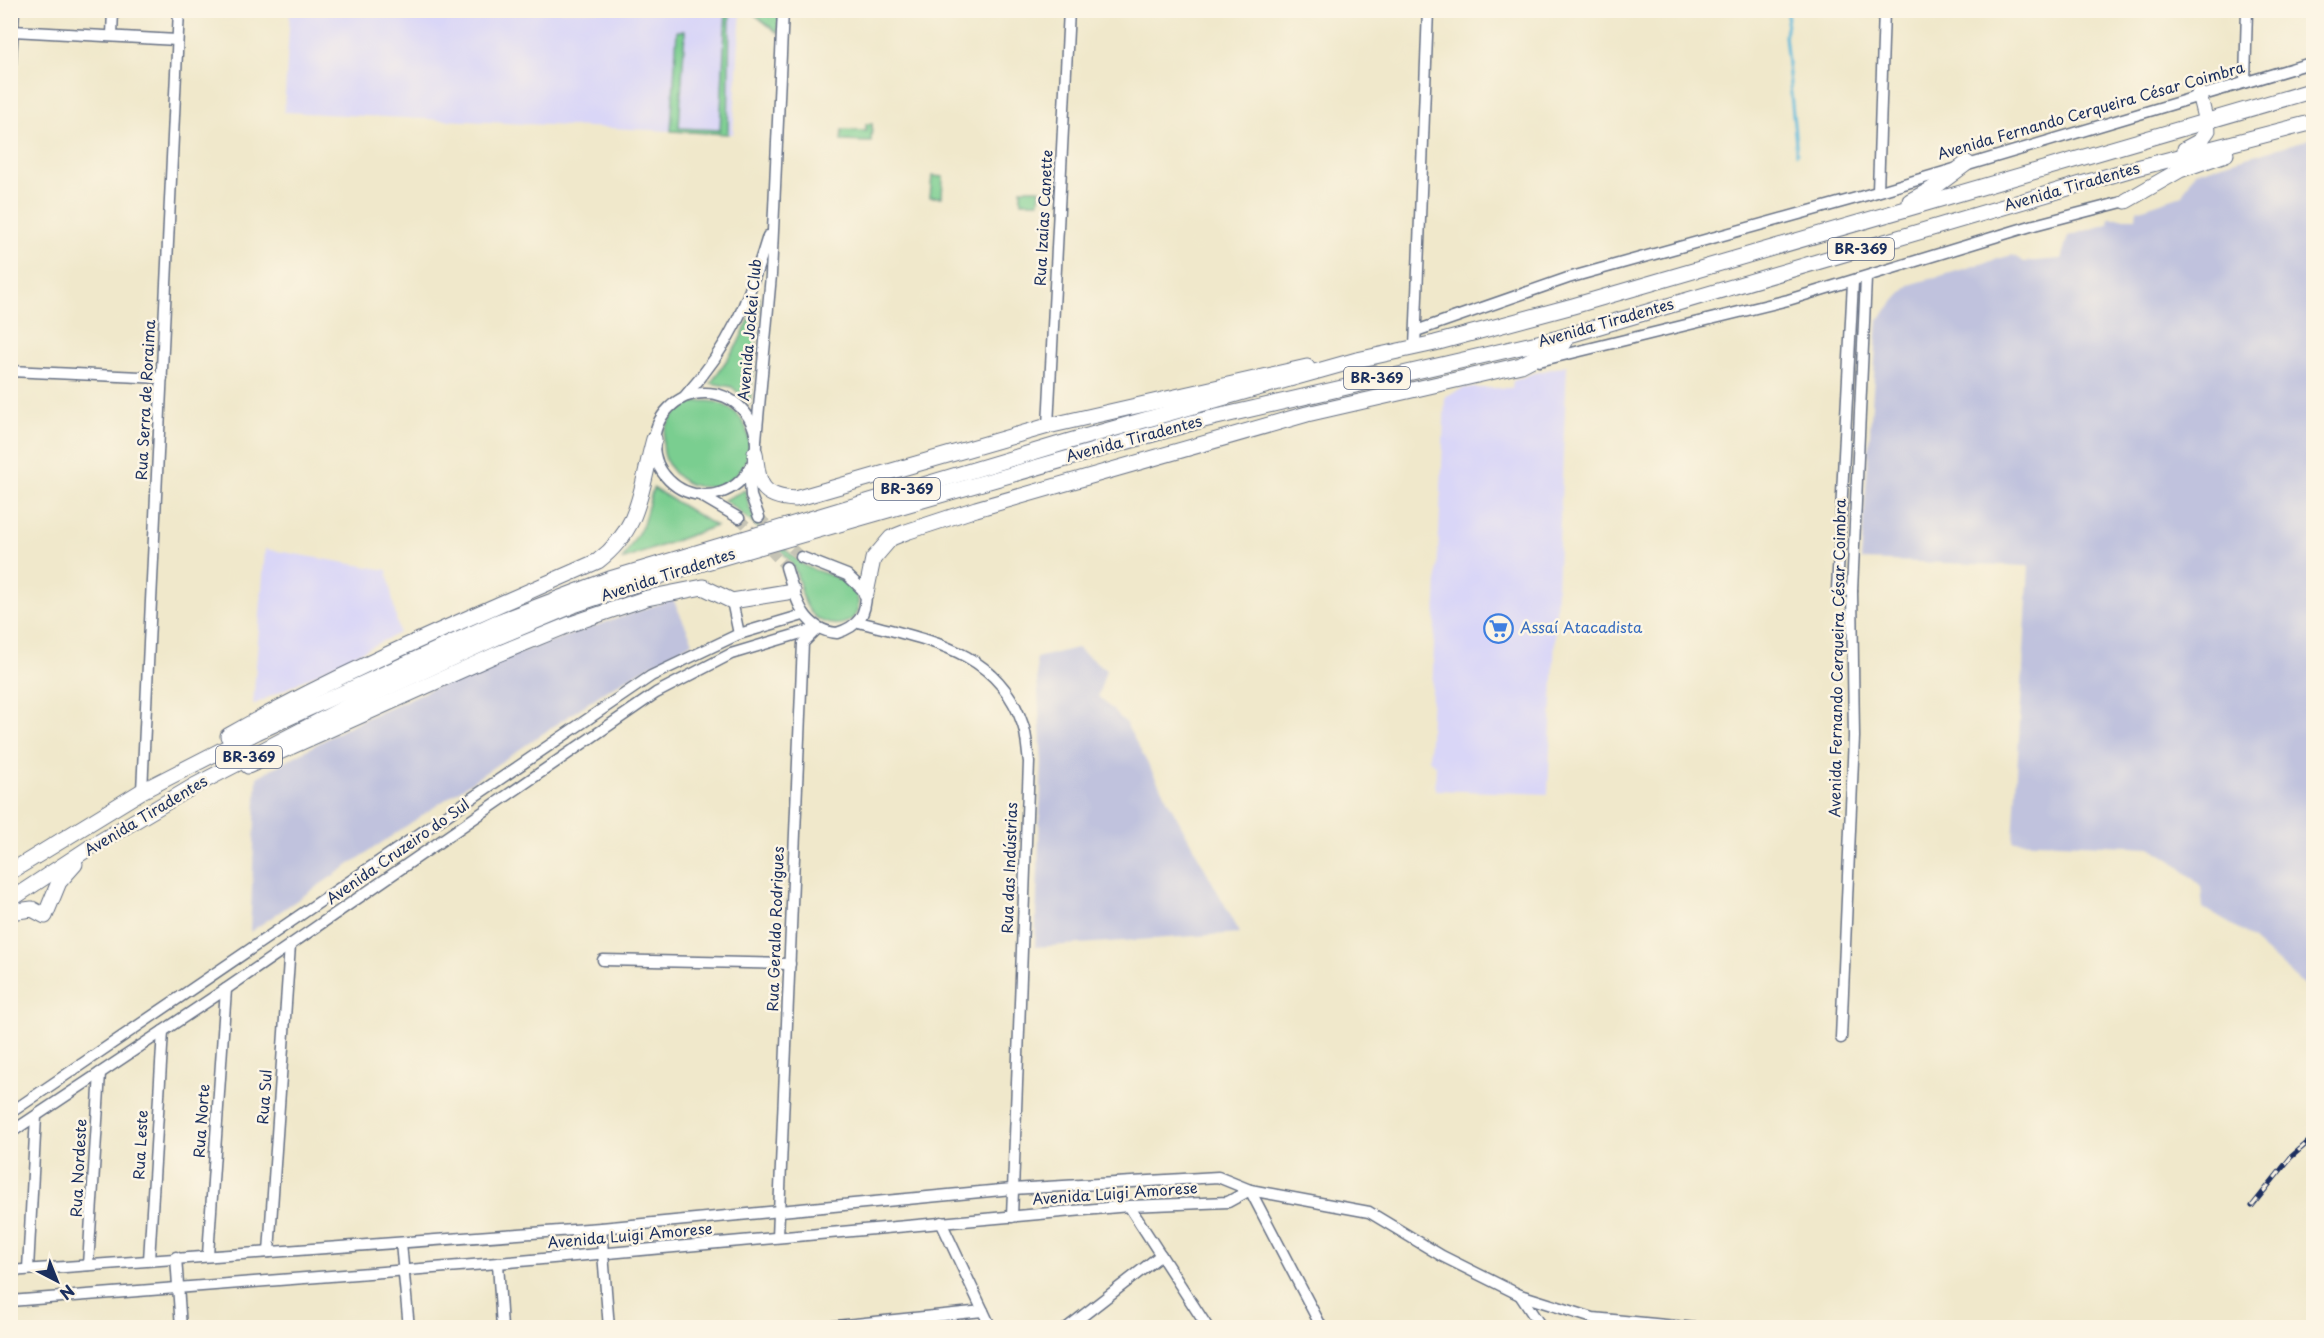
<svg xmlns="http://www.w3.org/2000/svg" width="2324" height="1338" font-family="'Playpen Sans',sans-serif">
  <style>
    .built { fill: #d9d6f7 }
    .industrial { fill: #c0c2dd }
    .green { fill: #7ace90; stroke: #4a7e77; stroke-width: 1.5 }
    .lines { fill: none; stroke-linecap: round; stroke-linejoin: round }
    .stream { stroke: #5db9db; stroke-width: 3 }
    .minor-tunnel { stroke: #c5c3b5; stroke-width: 10; stroke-dasharray: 10 5; stroke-linecap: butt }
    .minor-casing { stroke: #667084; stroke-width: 13 }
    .highway-casing { stroke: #667084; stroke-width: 17 }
    .minor { stroke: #fff; stroke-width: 10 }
    .highway { stroke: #fff; stroke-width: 15 }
    .rail-casing { stroke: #1b2f5e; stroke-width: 5 }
    .rail { stroke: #fcf5e5; stroke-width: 3; stroke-dasharray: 9; stroke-linecap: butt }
    .labels { text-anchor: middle; stroke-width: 5; stroke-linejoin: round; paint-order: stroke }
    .shield { fill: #fcf5e5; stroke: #5e6a86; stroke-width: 1.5 }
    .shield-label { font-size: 14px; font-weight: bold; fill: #1b2f5e }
    .street-label { font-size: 15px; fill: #1b2f5e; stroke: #fcf5e5 }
    .shop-label { font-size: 15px; fill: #366cbe; stroke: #fcf5e5; text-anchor: start }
  </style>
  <rect width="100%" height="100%" fill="#fcf5e5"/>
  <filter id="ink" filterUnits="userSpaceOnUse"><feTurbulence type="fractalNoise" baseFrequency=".0167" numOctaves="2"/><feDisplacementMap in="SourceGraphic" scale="12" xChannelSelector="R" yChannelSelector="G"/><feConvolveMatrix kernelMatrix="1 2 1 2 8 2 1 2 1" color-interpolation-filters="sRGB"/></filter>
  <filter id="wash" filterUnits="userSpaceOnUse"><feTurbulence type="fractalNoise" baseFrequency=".008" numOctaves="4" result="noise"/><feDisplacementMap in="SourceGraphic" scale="24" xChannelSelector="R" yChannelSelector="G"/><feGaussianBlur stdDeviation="1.35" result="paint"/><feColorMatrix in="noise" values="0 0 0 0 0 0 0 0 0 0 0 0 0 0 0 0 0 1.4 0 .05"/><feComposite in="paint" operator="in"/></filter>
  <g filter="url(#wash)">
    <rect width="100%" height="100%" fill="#f0e8cb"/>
    <g class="built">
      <path d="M290,11h451l-8,123 -449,-22z"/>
      <path d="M1567,365l-19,429 -113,-4 1,-24 -7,-7 16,-363 20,-8h47l1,-7 18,-7z"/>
      <path d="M265,549l122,21 12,63 -146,72z"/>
    </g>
    <g class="industrial">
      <path d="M2313,138v855l-69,-61 -41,-24 -2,-22 -27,-24 -23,-15 -138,-6 16,-275 -168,-6 17,-240 31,-35 103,-30 12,7 37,-3 7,-23 40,-12 1,-6h27l1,-8 45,-15 13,-23z"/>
      <path d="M673,599l20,43 -86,48 -357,242 7,-155 100,-55 135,-60z"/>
      <path d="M1077,648l29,22 -8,26 27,26 115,211 -205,14 7,-184 -6,-105z"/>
    </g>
    <g class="green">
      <path d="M726,11h4l-2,123 -57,-3 6,-100h8l-6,97 41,2z"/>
      <path d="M755,11h24l-1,22 -23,-18z"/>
      <path d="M866,124h6l-1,18 -30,-1 1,-11 24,1z"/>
      <path d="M932,176l11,1 -1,20h-12z"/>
      <path d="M1021,189h19l-1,13h-18z"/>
      <path d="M760,297l-10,107 -18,-17 -21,-4 26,-38z"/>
      <circle cx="706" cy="444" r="43"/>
      <path d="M653,488l63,38 -94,34 21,-35z"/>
      <path d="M745,490c3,8 4,18 8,26 5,8 40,41 49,48 16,11 46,10 54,30 13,34 -35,42 -50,11 -6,-12 -6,-27 -13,-39 -8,-15 -54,-56 -69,-66z"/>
    </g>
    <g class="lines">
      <path class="stream" d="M1789,10l-4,25 12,119"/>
    </g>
  </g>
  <g filter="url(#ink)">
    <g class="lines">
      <g class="minor-tunnel">
        <path d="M759,517l42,40"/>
        <path d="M739,518l47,49"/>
      </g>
      <defs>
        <g id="minor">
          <path d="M13,31l164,9"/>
          <path d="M112,35l1,-25"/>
          <path d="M10,74l4,-64"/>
          <path d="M2245,81l2,-71"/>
          <path d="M1878,191l6,-181"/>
          <path d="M1416,331l152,-53 292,-81 454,-135"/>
          <path d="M1415,348l13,-338"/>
          <path d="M1539,361l249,-61 246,-75 92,-24"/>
          <path d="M10,371l152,7"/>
          <circle cx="705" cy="444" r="51"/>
          <path d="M685,396c47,-52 63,-94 83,-160"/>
          <path d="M1048,426l21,-416"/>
          <path d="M756,440l15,-165 12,-265"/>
          <path d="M749,469l2,27 8,21"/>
          <path d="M698,494l41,24"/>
          <path d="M786,567c9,29 16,63 51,66 22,-7 29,-18 29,-40l-19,-18 -46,-18"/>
          <path d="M1852,591l-15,-1 16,-308"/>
          <path d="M732,601l7,33"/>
          <path d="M859,622c67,18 139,27 164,103 4,11 4,25 6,37l-17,455"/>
          <path d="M142,791l37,-781"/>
          <path d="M603,960l187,4"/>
          <path d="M1841,1038l13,-301 -2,-146 14,-313"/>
          <path d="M10,1113l641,-437 88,-42 64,-19"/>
          <path d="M10,1133l216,-144 430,-296 75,-39 87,-26"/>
          <path d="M1250,1190l72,138"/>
          <path d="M1129,1206l79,122"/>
          <path d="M941,1222l50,106"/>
          <path d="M601,1228l8,100"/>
          <path d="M778,1237l25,-594 15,-15"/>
          <path d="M401,1243l8,85"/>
          <path d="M269,1252l21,-307"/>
          <path d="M208,1255l18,-266"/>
          <path d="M176,1257l5,71"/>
          <path d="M149,1260l14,-229"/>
          <path d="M498,1263l4,65"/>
          <path d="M88,1265l12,-192"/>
          <path d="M28,1269l8,-153"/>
          <path d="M10,1271l591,-43 411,-39 206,-12 32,13 119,22 73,44 78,39 73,23 103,10"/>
          <path d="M1520,1295l22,33"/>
          <path d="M10,1301l488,-38 631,-57 99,-4 22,-12"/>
          <path d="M816,1328l167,-17"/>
          <path d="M1067,1328l94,-73"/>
        </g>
        <g id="highway">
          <path d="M2185,149l15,-8 8,-11 -9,-36"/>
          <path d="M1910,201l22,-12 35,-26"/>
          <path d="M2126,201l54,-31 46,-16"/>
          <path d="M755,453c4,31 5,44 40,46l253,-73 259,-59"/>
          <path d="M866,593l7,-34 18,-21 15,-6 70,-23 331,-95 214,-49 44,-23"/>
          <path d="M228,736c119,-68 244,-119 370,-175 44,-34 42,-72 56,-122"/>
          <path d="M248,766l245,-110 78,-32 76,-26 56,-11 29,14 61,-10"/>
          <path d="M10,872l132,-81 115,-59 238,-109 115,-44 460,-138 287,-81 78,-17 138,-37 741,-216"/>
          <path d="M10,900l79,-52 105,-62 158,-82 148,-68 74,-31 101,-34 520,-149 364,-84 570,-168 185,-48"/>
          <path d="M10,912l22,-3 13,7 14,-34 16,-18"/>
        </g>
      </defs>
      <use href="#minor" class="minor-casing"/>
      <use href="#highway" class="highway-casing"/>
      <use href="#minor" class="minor"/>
      <use href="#highway" class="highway"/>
      <defs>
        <path id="rail" d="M2252,1206l39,-49 23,-20"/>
      </defs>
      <use href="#rail" class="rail-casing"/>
      <use href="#rail" class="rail"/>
    </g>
  </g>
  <defs>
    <symbol id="supermarket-ring" viewBox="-11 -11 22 22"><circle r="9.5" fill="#fcf5e5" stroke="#3f7fe0" stroke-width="1.5"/><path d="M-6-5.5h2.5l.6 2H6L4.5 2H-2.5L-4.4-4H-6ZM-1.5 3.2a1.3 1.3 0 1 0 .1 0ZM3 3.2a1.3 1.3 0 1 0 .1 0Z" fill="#3f7fe0"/></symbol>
  </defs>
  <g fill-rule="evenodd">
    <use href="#supermarket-ring" x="1482" y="612" width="33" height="33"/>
  </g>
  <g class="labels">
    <g class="shield">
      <rect x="1828" y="238" width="66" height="22" rx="4.5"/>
      <rect x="1344" y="367" width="66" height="22" rx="4.5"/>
      <rect x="874" y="478" width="66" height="22" rx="4.5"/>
      <rect x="216" y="746" width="66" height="22" rx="4.5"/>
    </g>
    <g class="shield-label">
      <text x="1861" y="254">BR-369</text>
      <text x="1377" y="383">BR-369</text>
      <text x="907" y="494">BR-369</text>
      <text x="249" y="762">BR-369</text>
    </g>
    <g class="street-label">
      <text transform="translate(2091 111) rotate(-16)" y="5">Avenida Fernando Cerqueira César Coimbra</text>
      <text transform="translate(2072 187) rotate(-16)" y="5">Avenida Tiradentes</text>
      <text transform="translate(1044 218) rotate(-87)" y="5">Rua Izaias Canette</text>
      <text transform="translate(1606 323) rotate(-16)" y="5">Avenida Tiradentes</text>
      <text transform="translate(750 330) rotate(-85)" y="5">Avenida Jockei Club</text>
      <text transform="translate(146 400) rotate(-87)" y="5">Rua Serra de Roraima</text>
      <text transform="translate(1134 439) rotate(-15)" y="5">Avenida Tiradentes</text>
      <text transform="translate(668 575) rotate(-18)" y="5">Avenida Tiradentes</text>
      <text transform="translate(1838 658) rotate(-89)" y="5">Avenida Fernando Cerqueira César Coimbra</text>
      <text transform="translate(146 816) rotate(-31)" y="5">Avenida Tiradentes</text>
      <text transform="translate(398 852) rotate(-35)" y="5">Avenida Cruzeiro do Sul</text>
      <text transform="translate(1010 868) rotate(-88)" y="5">Rua das Indústrias</text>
      <text transform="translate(776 929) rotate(-88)" y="5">Rua Geraldo Rodrigues</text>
      <text transform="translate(265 1097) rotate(-86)" y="5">Rua Sul</text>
      <text transform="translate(202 1121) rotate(-86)" y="5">Rua Norte</text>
      <text transform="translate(141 1145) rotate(-87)" y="5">Rua Leste</text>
      <text transform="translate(79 1168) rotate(-87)" y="5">Rua Nordeste</text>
      <text transform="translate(1115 1194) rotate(-4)" y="5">Avenida Luigi Amorese</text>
      <text transform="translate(630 1236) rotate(-5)" y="5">Avenida Luigi Amorese</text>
    </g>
    <g class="shop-label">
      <text x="1520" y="633">Assaí Atacadista</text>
    </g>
  </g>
  <rect width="2324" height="1338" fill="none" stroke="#fcf5e5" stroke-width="36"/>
  <g transform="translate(57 1281) rotate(138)" stroke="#fcf5e5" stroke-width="4.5" paint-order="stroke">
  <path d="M0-4.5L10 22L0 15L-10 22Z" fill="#1b2f5e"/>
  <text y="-9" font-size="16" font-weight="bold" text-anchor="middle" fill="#1b2f5e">N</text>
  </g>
</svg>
